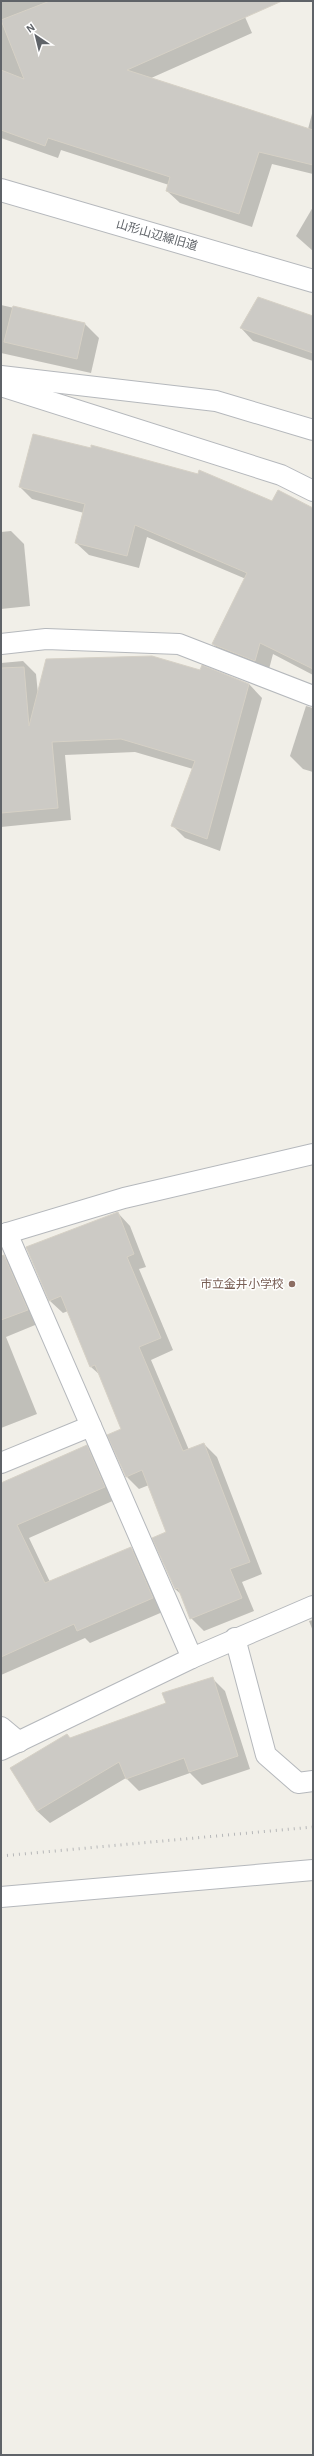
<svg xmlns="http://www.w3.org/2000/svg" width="314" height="2456" font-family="'Alegreya Sans','Noto Sans JP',sans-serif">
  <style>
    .shadow { fill: #0003 }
    .building { fill: #cccac5; stroke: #d6d1c6 }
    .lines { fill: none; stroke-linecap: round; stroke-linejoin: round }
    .service-casing { stroke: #b5b8bc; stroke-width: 22 }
    .tertiary-casing { stroke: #b5b8bc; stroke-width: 24 }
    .service { stroke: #fff; stroke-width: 20 }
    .tertiary { stroke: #fff; stroke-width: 22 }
    .rail { stroke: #b6b7b8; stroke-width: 3; stroke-dasharray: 1 5; stroke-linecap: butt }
    .education-dot { fill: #8d6e63; stroke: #fff; stroke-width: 1.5 }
    .labels { text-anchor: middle; stroke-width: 3; stroke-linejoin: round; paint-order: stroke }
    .street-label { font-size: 12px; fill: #5f6368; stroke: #fff }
    .education-label { font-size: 12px; fill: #785e54; stroke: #fff; text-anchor: end }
  </style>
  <rect width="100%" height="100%" fill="#f1efe8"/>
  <g class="shadow">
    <path d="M1,1h237l14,32 -103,46 159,50 5,-19v64l-41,-10 -20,63 -72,-24 -13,-12 2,-6 -108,-35 -3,8 -57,-20z"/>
    <path d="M313,207v44l-17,-15z"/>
    <path d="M259,298l54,19v44l-60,-20 -12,-13z"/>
    <path d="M1,305l84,19 14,14 -8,35 -90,-20z"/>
    <path d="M20,487l253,15 40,7v166l-40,-21 -5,19 -42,-16 -13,-13 33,-65 -99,-42 -8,31 -50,-13 -13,-12 8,-30 -52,-14z"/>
    <path d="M11,531l13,13 6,62 -29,3v-77z"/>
    <path d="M23,661l13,13 2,20 211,-10 13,14 -42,153 -35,-13 -13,-13 21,-56 -58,-17 -70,3 6,65 -70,7v-164z"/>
    <path d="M306,706l7,2v64l-10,-3 -13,-13z"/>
    <path d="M118,1213l12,13 16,41 -7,2 34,81 -22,10 38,90 15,-6 13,13 45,117 -20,8 12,29 -50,20 -13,-13 -9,-23 -7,-6 -7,-56 -19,-48 -10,4 -12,-12 -18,-41 14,-7 -23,-54 -9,-8 -23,-56 -5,2 -13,-12z"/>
    <path d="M4,1256l13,13 23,54 -34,14 31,77 -36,14v-171z"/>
    <path d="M86,1446l13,12 18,41 -88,39 21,44 81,-34 13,13 21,50 -75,32 -5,-5 -84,37v-187z"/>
    <path d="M313,1620v11l-4,-10z"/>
    <path d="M212,1678l13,13 25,78 -48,16 -12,-12 -51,18 -13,-13 -76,45 -13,-12 33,-72 97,-36z"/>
  </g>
  <g class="building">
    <path d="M50,1h232l-155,69 186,60v35l-54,-13 -20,62 -73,-23 4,-14 -122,-39 -3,8 -44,-16v-60l23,9 -23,-59z"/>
    <path d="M258,297l55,19v37l-73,-25z"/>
    <path d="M13,306l72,17 -8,36 -73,-17z"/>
    <path d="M33,434l58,14v-3l107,29 1,-4 73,31 6,-11 35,18v161l-53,-26 -5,18 -43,-17 35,-71 -112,-48 -8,31 -52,-13 10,-39 -66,-17z"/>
    <path d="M152,656l48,14 2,-5 47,19 -42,155 -36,-13 24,-65 -74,-22 -69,3 6,66 -57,5v-145l23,-1 5,59 17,-67z"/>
    <path d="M118,1212l16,42 -7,3 34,81 -22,9 44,104 21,-8 46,119 -20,7 12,29 -52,21 -12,-31 -3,1 -23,-51 14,-6 -24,-62 -16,7 -19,-42 14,-6 -26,-64 -5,2 -29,-71 -12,5 -23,-54z"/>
    <path d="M4,1255l24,55 -27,10v-64z"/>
    <path d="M87,1445l18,42 -88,38 28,58 86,-36 22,51 -76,33 -3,-7 -73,33v-174z"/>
    <path d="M213,1677l25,79 -49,16 -5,-14 -58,21 -7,-17 -82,49 -27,-43 57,-34 3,4 96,-35 -4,-10z"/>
  </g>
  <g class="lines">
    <defs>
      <g id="service">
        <path d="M1,376l215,25 97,29"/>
        <path d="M1,386l280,89 32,16"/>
        <path d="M1,644l45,-5 133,5 134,52"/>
        <path d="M7,1233l185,425"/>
        <path d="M1,1235l123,-37 189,-44"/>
        <path d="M1,1463l90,-37"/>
        <path d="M235,1638l31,117 32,28 15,-2"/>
        <path d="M1,1727l18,15"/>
        <path d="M1,1750l191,-92 121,-52"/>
        <path d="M1,1897l312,-27"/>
      </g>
      <path id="tertiary" d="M1,190l312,91"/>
    </defs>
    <use href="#service" class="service-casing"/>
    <use href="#tertiary" class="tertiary-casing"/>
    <use href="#service" class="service"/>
    <use href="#tertiary" class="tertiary"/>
    <path class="rail" d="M1,1856l312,-29"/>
  </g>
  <circle class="education-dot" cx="292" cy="1284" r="4"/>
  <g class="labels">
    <g class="street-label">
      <text transform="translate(157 235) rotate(16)" y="4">山形山辺線旧道</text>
    </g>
    <g class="education-label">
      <text x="284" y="1288">市立金井小学校</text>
    </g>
  </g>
  <rect width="314" height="2456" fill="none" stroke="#5f6368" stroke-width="4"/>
  <g transform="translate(36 36) rotate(325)" stroke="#ffffff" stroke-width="3" paint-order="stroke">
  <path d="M0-3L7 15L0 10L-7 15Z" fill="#5f6368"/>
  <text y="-6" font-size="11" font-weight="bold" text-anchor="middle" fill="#5f6368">N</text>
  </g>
</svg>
